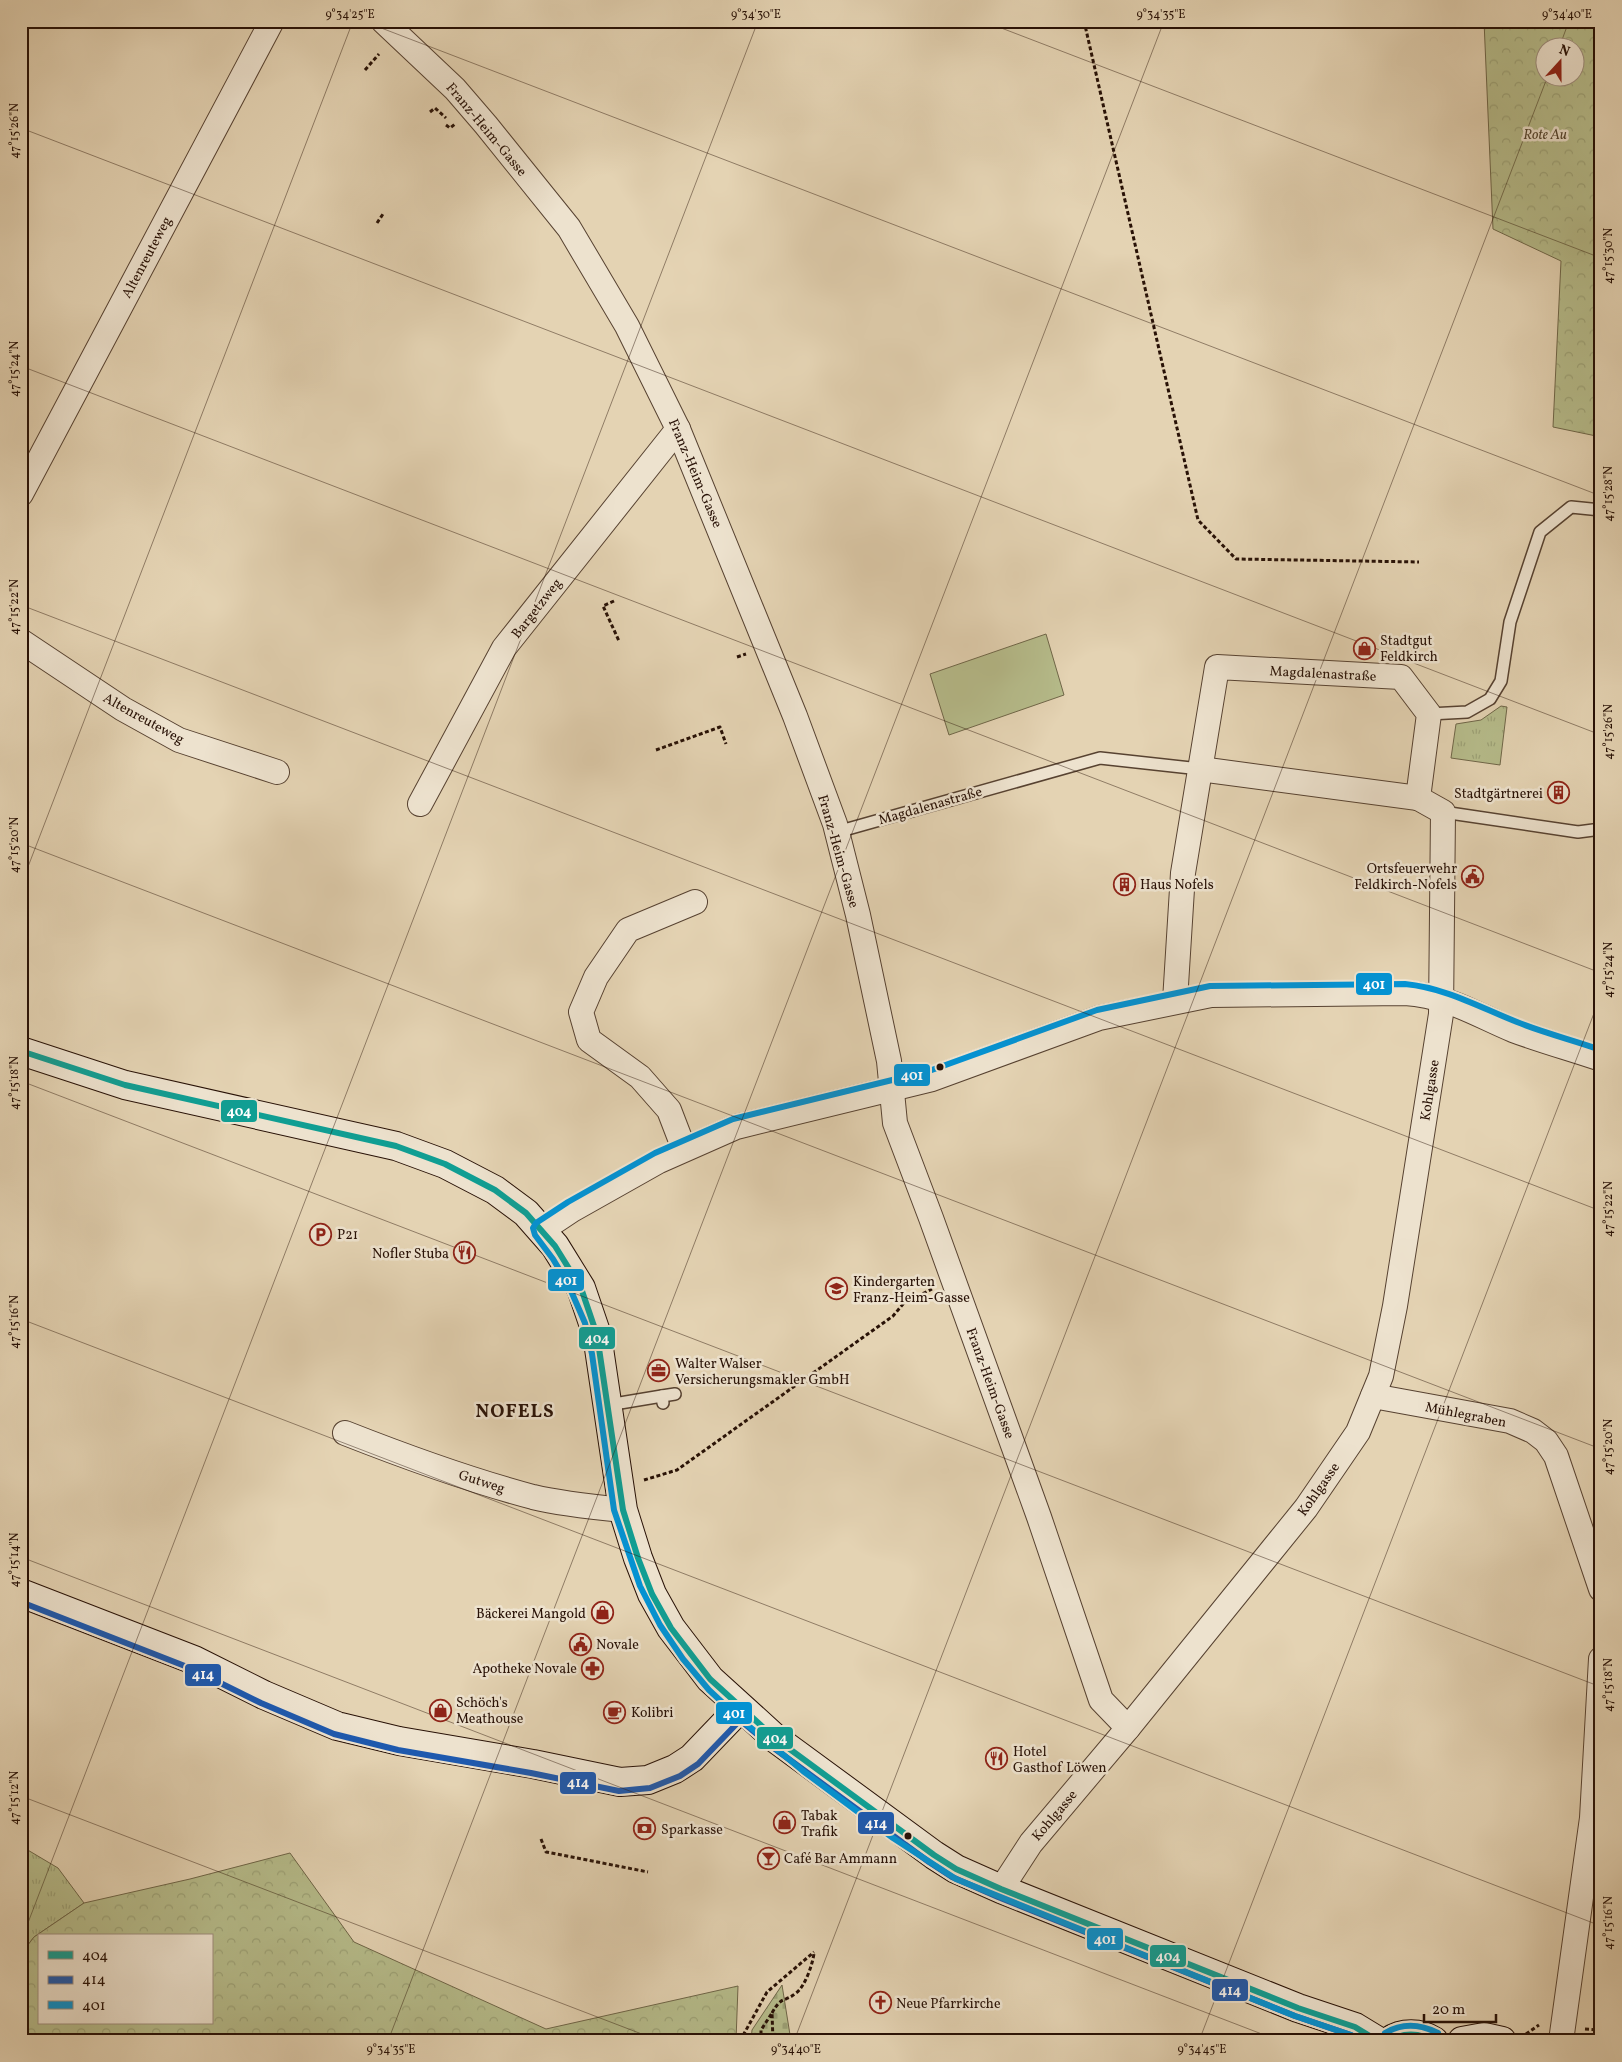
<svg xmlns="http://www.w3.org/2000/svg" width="1622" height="2062" font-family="Vollkorn,serif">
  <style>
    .grass { fill: url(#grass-tufts); stroke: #6f6648 }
    .forest { fill: url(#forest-crowns); stroke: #6f6648; fill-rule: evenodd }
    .cemetery { fill: url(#cemetery-stones); stroke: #6f6648 }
    .green { fill: #b6bc8b; stroke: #6f6648 }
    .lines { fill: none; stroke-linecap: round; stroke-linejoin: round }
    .stream { stroke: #6a7667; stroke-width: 8 }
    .lane-casing { stroke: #574231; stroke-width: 14 }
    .street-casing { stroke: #574231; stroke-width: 26 }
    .secondary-casing { stroke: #281106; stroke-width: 30 }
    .path { stroke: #281106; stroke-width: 3; stroke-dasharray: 4 2.5; stroke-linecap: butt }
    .lane { stroke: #ede2ce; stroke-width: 11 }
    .street { stroke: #ede2ce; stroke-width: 24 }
    .secondary { stroke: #ede2ce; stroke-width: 28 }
    .bus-1-casing { stroke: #ede2ce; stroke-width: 10 }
    .bus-2-casing { stroke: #ede2ce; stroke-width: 10 }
    .bus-3-casing { stroke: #ede2ce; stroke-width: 10 }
    .bus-1 { stroke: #109e93; stroke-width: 6 }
    .bus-2 { stroke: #1e59ae; stroke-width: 6 }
    .bus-3 { stroke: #0492d2; stroke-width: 6 }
    .ticks { fill: none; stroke: #281106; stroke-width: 1; stroke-opacity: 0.45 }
    .bus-dot { fill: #281106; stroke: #ede2ce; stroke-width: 2 }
    .labels { text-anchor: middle; stroke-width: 5; stroke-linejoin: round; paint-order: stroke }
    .street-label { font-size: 14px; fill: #281106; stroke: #ede2ce }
    .park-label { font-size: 14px; font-style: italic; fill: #53442e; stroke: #ede2ce }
    .poi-label { font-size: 14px; fill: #281106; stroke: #ede2ce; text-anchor: start }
    .district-label { font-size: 19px; font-weight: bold; letter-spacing: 1px; fill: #281106; stroke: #ede2ce }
    .line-badge { stroke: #ede2ce; stroke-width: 2 }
    .badge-label { font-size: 14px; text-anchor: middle; font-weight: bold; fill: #fff }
    .neatline { fill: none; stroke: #281106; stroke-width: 2 }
    .ticks-label { font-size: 12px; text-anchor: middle; fill: #281106 }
  </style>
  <defs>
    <pattern id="grass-tufts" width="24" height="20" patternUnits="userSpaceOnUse" patternTransform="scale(1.25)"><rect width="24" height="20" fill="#b6bc8b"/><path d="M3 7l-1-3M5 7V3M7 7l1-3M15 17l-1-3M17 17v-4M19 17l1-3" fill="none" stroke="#9ca176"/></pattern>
    <pattern id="forest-crowns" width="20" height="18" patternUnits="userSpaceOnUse" patternTransform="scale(1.25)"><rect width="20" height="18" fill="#b6bc8b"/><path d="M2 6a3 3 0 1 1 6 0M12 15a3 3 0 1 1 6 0" fill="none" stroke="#9ca176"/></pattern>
    <pattern id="cemetery-stones" width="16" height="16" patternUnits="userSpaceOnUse" patternTransform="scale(1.25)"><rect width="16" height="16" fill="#b6bc8b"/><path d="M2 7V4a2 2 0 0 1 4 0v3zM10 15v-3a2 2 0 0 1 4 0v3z" fill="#9ca176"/></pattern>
  </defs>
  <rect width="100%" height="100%" fill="#e4d3b3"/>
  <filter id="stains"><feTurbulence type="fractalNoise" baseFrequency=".004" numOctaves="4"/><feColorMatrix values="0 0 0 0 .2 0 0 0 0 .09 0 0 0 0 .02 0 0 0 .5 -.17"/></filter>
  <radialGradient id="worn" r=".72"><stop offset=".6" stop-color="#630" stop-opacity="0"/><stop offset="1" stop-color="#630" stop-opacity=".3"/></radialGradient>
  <g class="grass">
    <path d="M1501,706l6,1 -7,58 -49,-7 5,-34 25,-4z"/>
    <path d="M21,1846l37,22 26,35 -50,34 -13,17z"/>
  </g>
  <g class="forest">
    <path d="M1484,21h117v416l-48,-10 8,-166 -68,-32zM1544,48h30v30h-30z"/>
    <path d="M290,1853l64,89 192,87 192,-43 -2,55h-715v-87l13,-17 50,-34 106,-24zM39,1936h172v87h-172z"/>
  </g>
  <path class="cemetery" d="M782,1985l9,56h-40l1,-11z"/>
  <path class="green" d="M1046,634l18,61 -115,40 -19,-61z"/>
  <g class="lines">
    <path class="stream" d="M1600,428l1,-3"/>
    <defs>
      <g id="lane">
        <path d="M1429,714l38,-2 23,-13 11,-18 9,-59 30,-90 31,-25 30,3"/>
        <path d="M1443,812l135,20 23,-3"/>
        <path d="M837,832l263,-74 100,11"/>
        <path d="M662,1396l13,-2"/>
        <path d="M608,1405l54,-9 1,7"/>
      </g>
      <g id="street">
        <path d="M383,21l72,68 31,36 83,103 58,98 51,103 117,287 40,108 23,91 31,146 6,62 36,95 108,299 62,183 27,28"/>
        <path d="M21,494l251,-473"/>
        <path d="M21,641l102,68 56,31 98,32"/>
        <path d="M1200,769l218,29"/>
        <path d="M420,804l84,-156 174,-219"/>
        <path d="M684,1149l-15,-39 -29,-33 -51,-37 -8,-28 15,-35 32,-47 67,-28"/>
        <path d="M542,1230l30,-20 87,-49 77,-34 196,-48 167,-61 112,-23 194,-2c43,3 70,21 108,37 29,11 59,19 88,29"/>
        <path d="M1373,1396l137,25 23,10 13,10 10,15 45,133"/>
        <path d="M345,1433c61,24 124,47 188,64 29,7 60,10 90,13"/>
        <path d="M1001,1889l30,-46 97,-115 178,-220 52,-76 23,-56 14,-70 46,-292 2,-202 -25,-14 11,-84 -28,-37 -184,-10 -34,206 -8,128"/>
        <path d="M1561,2041l31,-223 9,-159"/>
      </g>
      <g id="secondary">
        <path d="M21,1051l104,34 271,61 49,18 50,26 31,23 29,33 26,42 16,47 26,175 15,48 14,36 19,34 39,51 66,60 158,116 22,14 45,20 297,119 57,19 23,14"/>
        <path d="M21,1593l173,67 70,35 73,31 62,15 134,23 87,18 28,-2 27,-11 17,-11 48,-50"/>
        <path d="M1389,2041c13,-9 31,-9 45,0"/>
        <path d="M1462,2041l22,-4 18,4"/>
      </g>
    </defs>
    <use href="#lane" class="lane-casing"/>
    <use href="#street" class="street-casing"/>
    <use href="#secondary" class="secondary-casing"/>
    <g class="path">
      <path d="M304,21h5"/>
      <path d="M1084,21l114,499 38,39 183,3"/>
      <path d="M365,70l14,-16"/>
      <path d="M430,112l5,-4 11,10"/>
      <path d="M446,125l4,3 5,-4"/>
      <path d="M377,223l6,-9"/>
      <path d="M614,601l-11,5 16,35"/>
      <path d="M737,657l9,-3"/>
      <path d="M656,750l64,-23 6,17"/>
      <path d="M644,1480l33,-10 216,-154 11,-13 28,-14"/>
      <path d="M541,1839l5,13 102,20"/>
      <path d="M772,2013c10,-18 12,-10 24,-20 9,-6 17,-30 18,-40"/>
      <path d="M1585,2029l16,1"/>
      <path d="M1526,2034l13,-9"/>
      <path d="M740,2041l27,-49 47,-40"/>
      <path d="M761,2041v-11l11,-17 1,28"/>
    </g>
    <use href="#lane" class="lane"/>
    <use href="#street" class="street"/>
    <use href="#secondary" class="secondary"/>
    <defs>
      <g id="bus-1">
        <path d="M21,1051l104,34 271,61 49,18 50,26 31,23 29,33 26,42 16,47 26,175 15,48 14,36 19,34 39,51 66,60 158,116 22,14 45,20 297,119 57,19 23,14"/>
        <path d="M1389,2041c15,-9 30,-8 45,0"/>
        <path d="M1463,2041l21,-4 17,4"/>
      </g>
      <g id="bus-2">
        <path d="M21,1602l169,66 71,35 73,31 64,16 133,23 88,18 31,-3 30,-12 18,-12 48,-50"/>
        <path d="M734,1715l37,31 158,116 23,15 46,20 297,119 56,19 10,6"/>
      </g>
      <g id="bus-3">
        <path d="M1385,2033c17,-10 35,-9 53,0"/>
        <path d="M1361,2041l-10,-6 -56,-19 -339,-137 -63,-41 -90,-67 -64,-53 -30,-28 -26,-31 -23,-34 -20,-39 -26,-76 -22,-156 -7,-31 -17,-39 -15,-25 -18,-24 -2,-7 3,-5 32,-21 87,-49 78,-34 196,-48 168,-61 113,-24 195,-2c41,4 74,23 112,38 27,11 56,18 84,28"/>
      </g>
    </defs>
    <use href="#bus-1" class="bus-1-casing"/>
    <use href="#bus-2" class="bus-2-casing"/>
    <use href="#bus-3" class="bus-3-casing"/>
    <use href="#bus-1" class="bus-1"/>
    <use href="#bus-2" class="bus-2"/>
    <use href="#bus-3" class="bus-3"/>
  </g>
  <path class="ticks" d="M363,21l1238,475M983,21l618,237M1559,48l10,-27M21,128l1580,607M21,366l1580,607M21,605l1580,606M21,843l1580,606M21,885l332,-864M21,1081l1580,606M21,1319l1580,607M21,1557l1259,484M21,1796l639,245M21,1941l737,-1920M21,2034l18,7M388,2041l776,-2020M794,2041l753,-1963M1199,2041l402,-1046"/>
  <defs>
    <symbol id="shop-ring" viewBox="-11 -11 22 22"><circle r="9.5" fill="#ede2ce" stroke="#8f2418" stroke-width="1.5"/><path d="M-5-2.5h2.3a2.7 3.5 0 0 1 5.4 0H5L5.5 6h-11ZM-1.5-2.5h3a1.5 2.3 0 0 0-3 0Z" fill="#8f2418"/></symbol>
    <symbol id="building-ring" viewBox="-11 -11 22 22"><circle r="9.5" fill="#ede2ce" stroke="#8f2418" stroke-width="1.5"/><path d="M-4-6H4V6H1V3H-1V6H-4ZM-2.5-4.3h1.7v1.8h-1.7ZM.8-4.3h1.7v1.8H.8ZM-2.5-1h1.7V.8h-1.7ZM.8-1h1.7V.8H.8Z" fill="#8f2418"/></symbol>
    <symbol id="civic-ring" viewBox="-11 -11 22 22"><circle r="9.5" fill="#ede2ce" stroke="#8f2418" stroke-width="1.5"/><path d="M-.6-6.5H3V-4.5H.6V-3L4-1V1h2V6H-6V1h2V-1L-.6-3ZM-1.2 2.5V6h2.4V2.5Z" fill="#8f2418"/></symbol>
    <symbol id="parking-ring" viewBox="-11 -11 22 22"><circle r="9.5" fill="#ede2ce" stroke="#8f2418" stroke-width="1.5"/><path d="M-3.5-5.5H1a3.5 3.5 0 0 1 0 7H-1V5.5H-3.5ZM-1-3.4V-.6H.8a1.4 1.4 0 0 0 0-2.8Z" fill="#8f2418"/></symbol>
    <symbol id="restaurant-ring" viewBox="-11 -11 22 22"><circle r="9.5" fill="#ede2ce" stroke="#8f2418" stroke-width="1.5"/><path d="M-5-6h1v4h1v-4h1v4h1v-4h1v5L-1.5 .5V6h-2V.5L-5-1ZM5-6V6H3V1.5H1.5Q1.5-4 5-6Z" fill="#8f2418"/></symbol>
    <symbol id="school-ring" viewBox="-11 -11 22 22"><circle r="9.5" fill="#ede2ce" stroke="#8f2418" stroke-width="1.5"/><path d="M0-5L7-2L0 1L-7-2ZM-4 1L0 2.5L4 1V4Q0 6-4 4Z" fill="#8f2418"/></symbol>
    <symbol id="office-ring" viewBox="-11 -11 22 22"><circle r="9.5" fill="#ede2ce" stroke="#8f2418" stroke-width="1.5"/><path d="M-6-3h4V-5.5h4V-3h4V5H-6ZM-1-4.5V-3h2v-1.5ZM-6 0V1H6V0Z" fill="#8f2418"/></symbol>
    <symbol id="pharmacy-ring" viewBox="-11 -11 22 22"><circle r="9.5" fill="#ede2ce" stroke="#8f2418" stroke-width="1.5"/><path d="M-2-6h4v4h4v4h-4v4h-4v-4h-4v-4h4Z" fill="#8f2418"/></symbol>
    <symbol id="cafe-ring" viewBox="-11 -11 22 22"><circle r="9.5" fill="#ede2ce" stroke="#8f2418" stroke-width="1.5"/><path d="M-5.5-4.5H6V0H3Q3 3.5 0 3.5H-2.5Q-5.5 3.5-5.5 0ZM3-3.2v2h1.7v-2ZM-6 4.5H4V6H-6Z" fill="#8f2418"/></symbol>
    <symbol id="bank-ring" viewBox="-11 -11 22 22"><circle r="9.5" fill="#ede2ce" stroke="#8f2418" stroke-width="1.5"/><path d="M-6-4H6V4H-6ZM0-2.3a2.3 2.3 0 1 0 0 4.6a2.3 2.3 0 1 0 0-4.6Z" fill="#8f2418"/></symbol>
    <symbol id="bar-ring" viewBox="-11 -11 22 22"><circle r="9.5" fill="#ede2ce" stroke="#8f2418" stroke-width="1.5"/><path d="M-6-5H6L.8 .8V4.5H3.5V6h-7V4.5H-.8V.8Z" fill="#8f2418"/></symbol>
    <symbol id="church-ring" viewBox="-11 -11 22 22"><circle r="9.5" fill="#ede2ce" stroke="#8f2418" stroke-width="1.5"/><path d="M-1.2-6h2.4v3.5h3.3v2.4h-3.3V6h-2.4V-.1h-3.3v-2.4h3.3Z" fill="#8f2418"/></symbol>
  </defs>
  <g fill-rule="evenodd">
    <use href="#shop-ring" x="1352" y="636" width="25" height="25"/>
    <use href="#building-ring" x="1546" y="780" width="25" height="25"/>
    <use href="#civic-ring" x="1460" y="864" width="25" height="25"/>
    <use href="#building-ring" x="1112" y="872" width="25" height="25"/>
    <use href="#parking-ring" x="308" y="1222" width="25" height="25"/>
    <use href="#restaurant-ring" x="452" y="1240" width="25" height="25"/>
    <use href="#school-ring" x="824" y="1276" width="25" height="25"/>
    <use href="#office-ring" x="646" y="1358" width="25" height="25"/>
    <use href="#shop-ring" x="590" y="1600" width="25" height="25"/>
    <use href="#civic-ring" x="568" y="1632" width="25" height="25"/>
    <use href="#pharmacy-ring" x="580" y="1656" width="25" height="25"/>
    <use href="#shop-ring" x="428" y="1698" width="25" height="25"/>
    <use href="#cafe-ring" x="602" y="1700" width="25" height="25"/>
    <use href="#restaurant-ring" x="984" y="1746" width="25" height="25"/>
    <use href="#shop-ring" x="772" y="1810" width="25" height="25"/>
    <use href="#bank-ring" x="632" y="1816" width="25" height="25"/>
    <use href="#bar-ring" x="756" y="1846" width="25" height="25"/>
    <use href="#church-ring" x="868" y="1990" width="25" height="25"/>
  </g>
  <g class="bus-dot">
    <circle cx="940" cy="1067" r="4.5"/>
    <circle cx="908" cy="1836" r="4.5"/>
  </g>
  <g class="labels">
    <g class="street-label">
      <text transform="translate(487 129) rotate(50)" y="5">Franz-Heim-Gasse</text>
      <text transform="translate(146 257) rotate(-62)" y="5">Altenreuteweg</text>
      <text transform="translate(696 473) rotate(67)" y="5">Franz-Heim-Gasse</text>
      <text transform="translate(536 608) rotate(-52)" y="5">Bargetzweg</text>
      <text transform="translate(1323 673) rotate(3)" y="5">Magdalenastraße</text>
      <text transform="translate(144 718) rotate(29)" y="5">Altenreuteweg</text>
      <text transform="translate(930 805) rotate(-16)" y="5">Magdalenastraße</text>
      <text transform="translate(839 851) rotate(74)" y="5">Franz-Heim-Gasse</text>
      <text transform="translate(1429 1090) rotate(-81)" y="5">Kohlgasse</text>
      <text transform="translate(991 1383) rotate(70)" y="5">Franz-Heim-Gasse</text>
      <text transform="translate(1466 1414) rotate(11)" y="5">Mühlegraben</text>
      <text transform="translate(482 1481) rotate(18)" y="5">Gutweg</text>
      <text transform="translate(1318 1489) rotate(-55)" y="5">Kohlgasse</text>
      <text transform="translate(1054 1815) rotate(-50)" y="5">Kohlgasse</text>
    </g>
    <g class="park-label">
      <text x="1545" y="139">Rote Au</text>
    </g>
    <g class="poi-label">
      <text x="1380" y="645">Stadtgut<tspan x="1380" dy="16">Feldkirch</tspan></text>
      <text x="1543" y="798" text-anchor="end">Stadtgärtnerei</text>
      <text x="1457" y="873" text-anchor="end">Ortsfeuerwehr<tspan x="1457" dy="16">Feldkirch-Nofels</tspan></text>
      <text x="1140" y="889">Haus Nofels</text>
      <text x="337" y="1239">P21</text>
      <text x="449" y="1258" text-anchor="end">Nofler Stuba</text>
      <text x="853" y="1286">Kindergarten<tspan x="853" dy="16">Franz-Heim-Gasse</tspan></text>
      <text x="675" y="1368">Walter Walser<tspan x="675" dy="16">Versicherungsmakler GmbH</tspan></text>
      <text x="586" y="1618" text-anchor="end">Bäckerei Mangold</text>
      <text x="596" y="1649">Novale</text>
      <text x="577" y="1673" text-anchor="end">Apotheke Novale</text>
      <text x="456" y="1707">Schöch's<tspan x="456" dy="16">Meathouse</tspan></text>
      <text x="631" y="1717">Kolibri</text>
      <text x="1013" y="1756">Hotel<tspan x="1013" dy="16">Gasthof Löwen</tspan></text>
      <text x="801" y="1820">Tabak<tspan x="801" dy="16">Trafik</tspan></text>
      <text x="661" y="1834">Sparkasse</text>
      <text x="784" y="1863">Café Bar Ammann</text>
      <text x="896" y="2008">Neue Pfarrkirche</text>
    </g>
    <g class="district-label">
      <text x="515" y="1417">NOFELS</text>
    </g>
  </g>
  <g class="line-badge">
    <rect x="1355" y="972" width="38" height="24" rx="5" fill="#0492d2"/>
    <rect x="893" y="1063" width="38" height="24" rx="5" fill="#0492d2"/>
    <rect x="220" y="1099" width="38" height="24" rx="5" fill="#109e93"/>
    <rect x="547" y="1268" width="38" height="24" rx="5" fill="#0492d2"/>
    <rect x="578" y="1326" width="38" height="24" rx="5" fill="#109e93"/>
    <rect x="184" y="1663" width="38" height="24" rx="5" fill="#1e59ae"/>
    <rect x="715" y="1701" width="38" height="24" rx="5" fill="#0492d2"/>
    <rect x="756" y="1726" width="38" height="24" rx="5" fill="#109e93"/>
    <rect x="559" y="1771" width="38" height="24" rx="5" fill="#1e59ae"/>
    <rect x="857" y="1811" width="38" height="24" rx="5" fill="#1e59ae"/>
    <rect x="1086" y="1927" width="38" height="24" rx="5" fill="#0492d2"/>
    <rect x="1149" y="1944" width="38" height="24" rx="5" fill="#109e93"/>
    <rect x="1211" y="1978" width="38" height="24" rx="5" fill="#1e59ae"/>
  </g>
  <g class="badge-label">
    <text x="1374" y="989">401</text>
    <text x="912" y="1080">401</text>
    <text x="239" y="1116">404</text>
    <text x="566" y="1285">401</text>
    <text x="597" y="1343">404</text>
    <text x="203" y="1679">414</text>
    <text x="734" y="1718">401</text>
    <text x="775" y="1743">404</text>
    <text x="578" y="1787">414</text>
    <text x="876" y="1828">414</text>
    <text x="1105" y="1944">401</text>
    <text x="1168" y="1961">404</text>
    <text x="1230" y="1995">414</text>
  </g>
  <rect width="1622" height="2062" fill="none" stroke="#e4d3b3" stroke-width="55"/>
  <rect x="38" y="1934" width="175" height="90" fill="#ede2ce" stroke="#9e8e7e"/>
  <rect x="48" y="1951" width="25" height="8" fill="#109e93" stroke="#9e8e7e"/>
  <text x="82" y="1960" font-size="15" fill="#281106">404</text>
  <rect x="48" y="1976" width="25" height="8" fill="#1e59ae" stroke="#9e8e7e"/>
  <text x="82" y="1984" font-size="15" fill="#281106">414</text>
  <rect x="48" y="2001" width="25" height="8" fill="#0492d2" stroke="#9e8e7e"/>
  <text x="82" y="2010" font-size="15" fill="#281106">401</text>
  <g transform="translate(1560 62) rotate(21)"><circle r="24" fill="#ede2ce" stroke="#9e8e7e"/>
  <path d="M0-4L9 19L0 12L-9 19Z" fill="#8f2418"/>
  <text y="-8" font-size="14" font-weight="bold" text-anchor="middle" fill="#281106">N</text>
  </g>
  <path d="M1424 2014v8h72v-8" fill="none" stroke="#281106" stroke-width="2.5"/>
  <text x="1432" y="2014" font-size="15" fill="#281106" stroke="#ede2ce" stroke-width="4" paint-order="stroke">20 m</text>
  <rect x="28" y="28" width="1566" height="2006" class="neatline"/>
  <g class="ticks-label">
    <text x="350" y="18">9°34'25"E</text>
    <text x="756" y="18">9°34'30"E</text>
    <text x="1161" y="18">9°34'35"E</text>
    <text x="1567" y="18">9°34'40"E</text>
    <text transform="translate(14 131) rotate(-90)" y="4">47°15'26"N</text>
    <text transform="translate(1608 256) rotate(-90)" y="4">47°15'30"N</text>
    <text transform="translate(14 369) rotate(-90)" y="4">47°15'24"N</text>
    <text transform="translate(1608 494) rotate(-90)" y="4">47°15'28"N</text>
    <text transform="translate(14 607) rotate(-90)" y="4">47°15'22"N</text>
    <text transform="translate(1608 732) rotate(-90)" y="4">47°15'26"N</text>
    <text transform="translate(14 845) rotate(-90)" y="4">47°15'20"N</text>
    <text transform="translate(1608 970) rotate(-90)" y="4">47°15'24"N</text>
    <text transform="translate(14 1083) rotate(-90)" y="4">47°15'18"N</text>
    <text transform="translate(1608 1209) rotate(-90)" y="4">47°15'22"N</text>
    <text transform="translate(14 1322) rotate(-90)" y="4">47°15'16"N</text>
    <text transform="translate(1608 1447) rotate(-90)" y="4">47°15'20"N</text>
    <text transform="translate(14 1560) rotate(-90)" y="4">47°15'14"N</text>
    <text transform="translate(1608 1685) rotate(-90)" y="4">47°15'18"N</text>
    <text transform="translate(14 1798) rotate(-90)" y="4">47°15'12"N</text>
    <text transform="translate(1608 1923) rotate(-90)" y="4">47°15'16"N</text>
    <text x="391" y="2053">9°34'35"E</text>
    <text x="796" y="2053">9°34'40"E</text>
    <text x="1202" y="2053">9°34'45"E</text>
  </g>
  <rect width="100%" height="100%" filter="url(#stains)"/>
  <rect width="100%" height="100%" fill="url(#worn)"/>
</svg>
